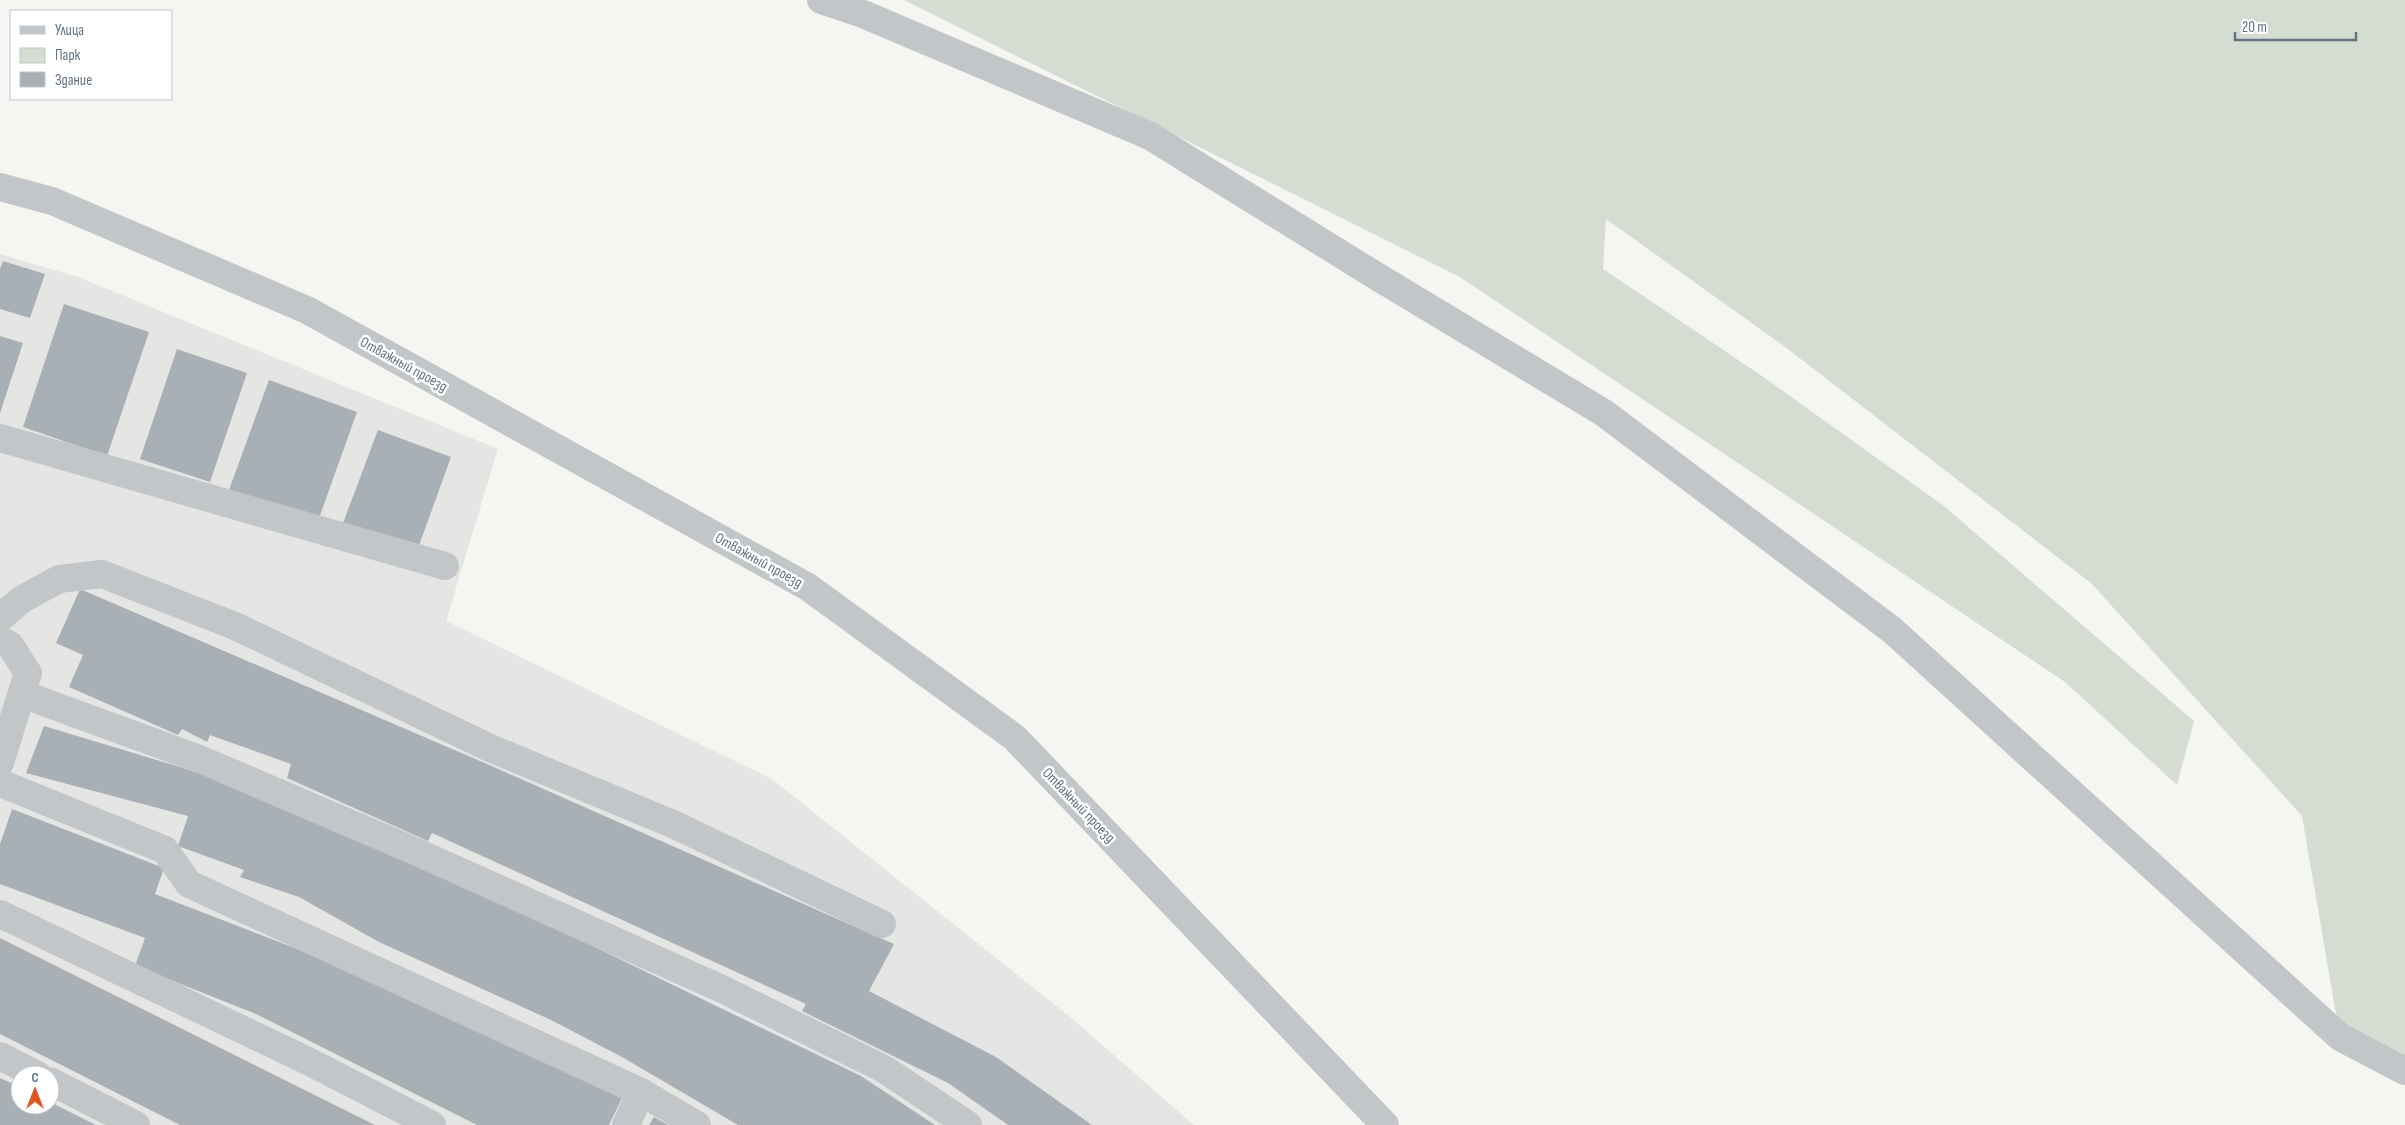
<svg xmlns="http://www.w3.org/2000/svg" width="2405" height="1125" font-family="'Sofia Sans Condensed',sans-serif">
  <style>
    .built { fill: #e5e6e4; fill-rule: evenodd }
    .green { fill: #d5dcd2 }
    .building { fill: #a8afb5 }
    .lines { fill: none; stroke-linecap: round; stroke-linejoin: round }
    .minor { stroke: #c2c6c9; stroke-width: 28 }
    .labels { text-anchor: middle; stroke-width: 5; stroke-linejoin: round; paint-order: stroke }
    .street-label { font-size: 15px; fill: #637382; stroke: #fff }
  </style>
  <rect width="100%" height="100%" fill="#f5f5f1"/>
  <path class="built" d="M0,254l78,23 420,172 -52,172 326,158 297,237 125,109h-1194zM20,1075h30v30h-30z"/>
  <path class="green" d="M904,0h1501v1071l-65,-34 -38,-221 -211,-233 -307,-237 -178,-127 -3,50 159,107 182,130 250,215 -17,64 -112,-103 -605,-405z"/>
  <g class="building">
    <path d="M3,261l42,13 -15,44 -30,-9v-40z"/>
    <path d="M64,304l85,28 -42,124 -84,-29z"/>
    <path d="M0,336l23,7 -23,70z"/>
    <path d="M177,349l70,24 -37,109 -70,-23z"/>
    <path d="M269,380l88,32 -39,109 -89,-31z"/>
    <path d="M378,430l73,27 -34,94 -74,-28z"/>
    <path d="M80,589l407,175 407,180 -25,47 127,66 96,68h-84l-60,-42 -146,-72 4,-7 -374,-171 -4,8 -141,-63 4,-14 -81,-29 -3,7 -25,-13 -4,6 -109,-48 14,-32 -27,-12z"/>
    <path d="M44,726l156,47 283,120 378,183 74,49h-197l-116,-68 -71,-37 -172,-78 -80,-45 -59,-20 4,-7 -66,-24 10,-30 -162,-43z"/>
    <path d="M12,809l152,59 -9,26 150,58 317,146 -13,27h-132l-221,-111 -121,-48 10,-28 -145,-54v-40z"/>
    <path d="M0,938l375,187h-195l-180,-91z"/>
    <path d="M0,1078l20,9v18h30v-3l46,23h-96z"/>
    <path d="M654,1117l14,8h-19z"/>
  </g>
  <g class="lines">
    <g class="minor">
      <path d="M821,0l42,14 287,122 223,138 231,139 288,217 448,407 65,34"/>
      <path d="M0,187l52,14 255,109 501,277 207,151 370,387"/>
      <path d="M0,438l445,128"/>
      <path d="M0,618l21,-18 38,-21 43,-5 133,52 255,122 185,77 207,99"/>
      <path d="M0,640l10,5 18,28 -28,90"/>
      <path d="M22,694l180,66 215,92 305,137 162,80 84,56"/>
      <path d="M0,783l165,67 24,34 452,208 -15,33"/>
      <path d="M0,914l310,148 122,63"/>
      <path d="M0,1056l37,19"/>
      <path d="M50,1081l86,44"/>
      <path d="M641,1092l56,33"/>
    </g>
  </g>
  <g class="labels">
    <g class="street-label">
      <text transform="translate(404 364) rotate(29)" y="5">Отважный проезд</text>
      <text transform="translate(759 560) rotate(29)" y="5">Отважный проезд</text>
      <text transform="translate(1079 805) rotate(46)" y="5">Отважный проезд</text>
    </g>
  </g>
  <rect x="10" y="10" width="162" height="90" fill="#ffffff" stroke="#c1c7cd"/>
  <rect x="20" y="26" width="25" height="8" fill="#c2c6c9" stroke="#c1c7cd"/>
  <text x="55" y="35" font-size="15" fill="#637382">Улица</text>
  <rect x="20" y="48" width="25" height="15" fill="#d5dcd2" stroke="#c1c7cd"/>
  <text x="55" y="60" font-size="15" fill="#637382">Парк</text>
  <rect x="20" y="72" width="25" height="15" fill="#a8afb5" stroke="#c1c7cd"/>
  <text x="55" y="85" font-size="15" fill="#637382">Здание</text>
  <g transform="translate(35 1090)"><circle r="24" fill="#ffffff" stroke="#c1c7cd"/>
  <path d="M0-4L9 19L0 12L-9 19Z" fill="#e55521"/>
  <text y="-8" font-size="14" font-weight="bold" text-anchor="middle" fill="#637382">С</text>
  </g>
  <path d="M2235 32v8h121v-8" fill="none" stroke="#637382" stroke-width="2.5"/>
  <text x="2242" y="32" font-size="15" fill="#637382" stroke="#ffffff" stroke-width="4" paint-order="stroke">20 m</text>
</svg>
